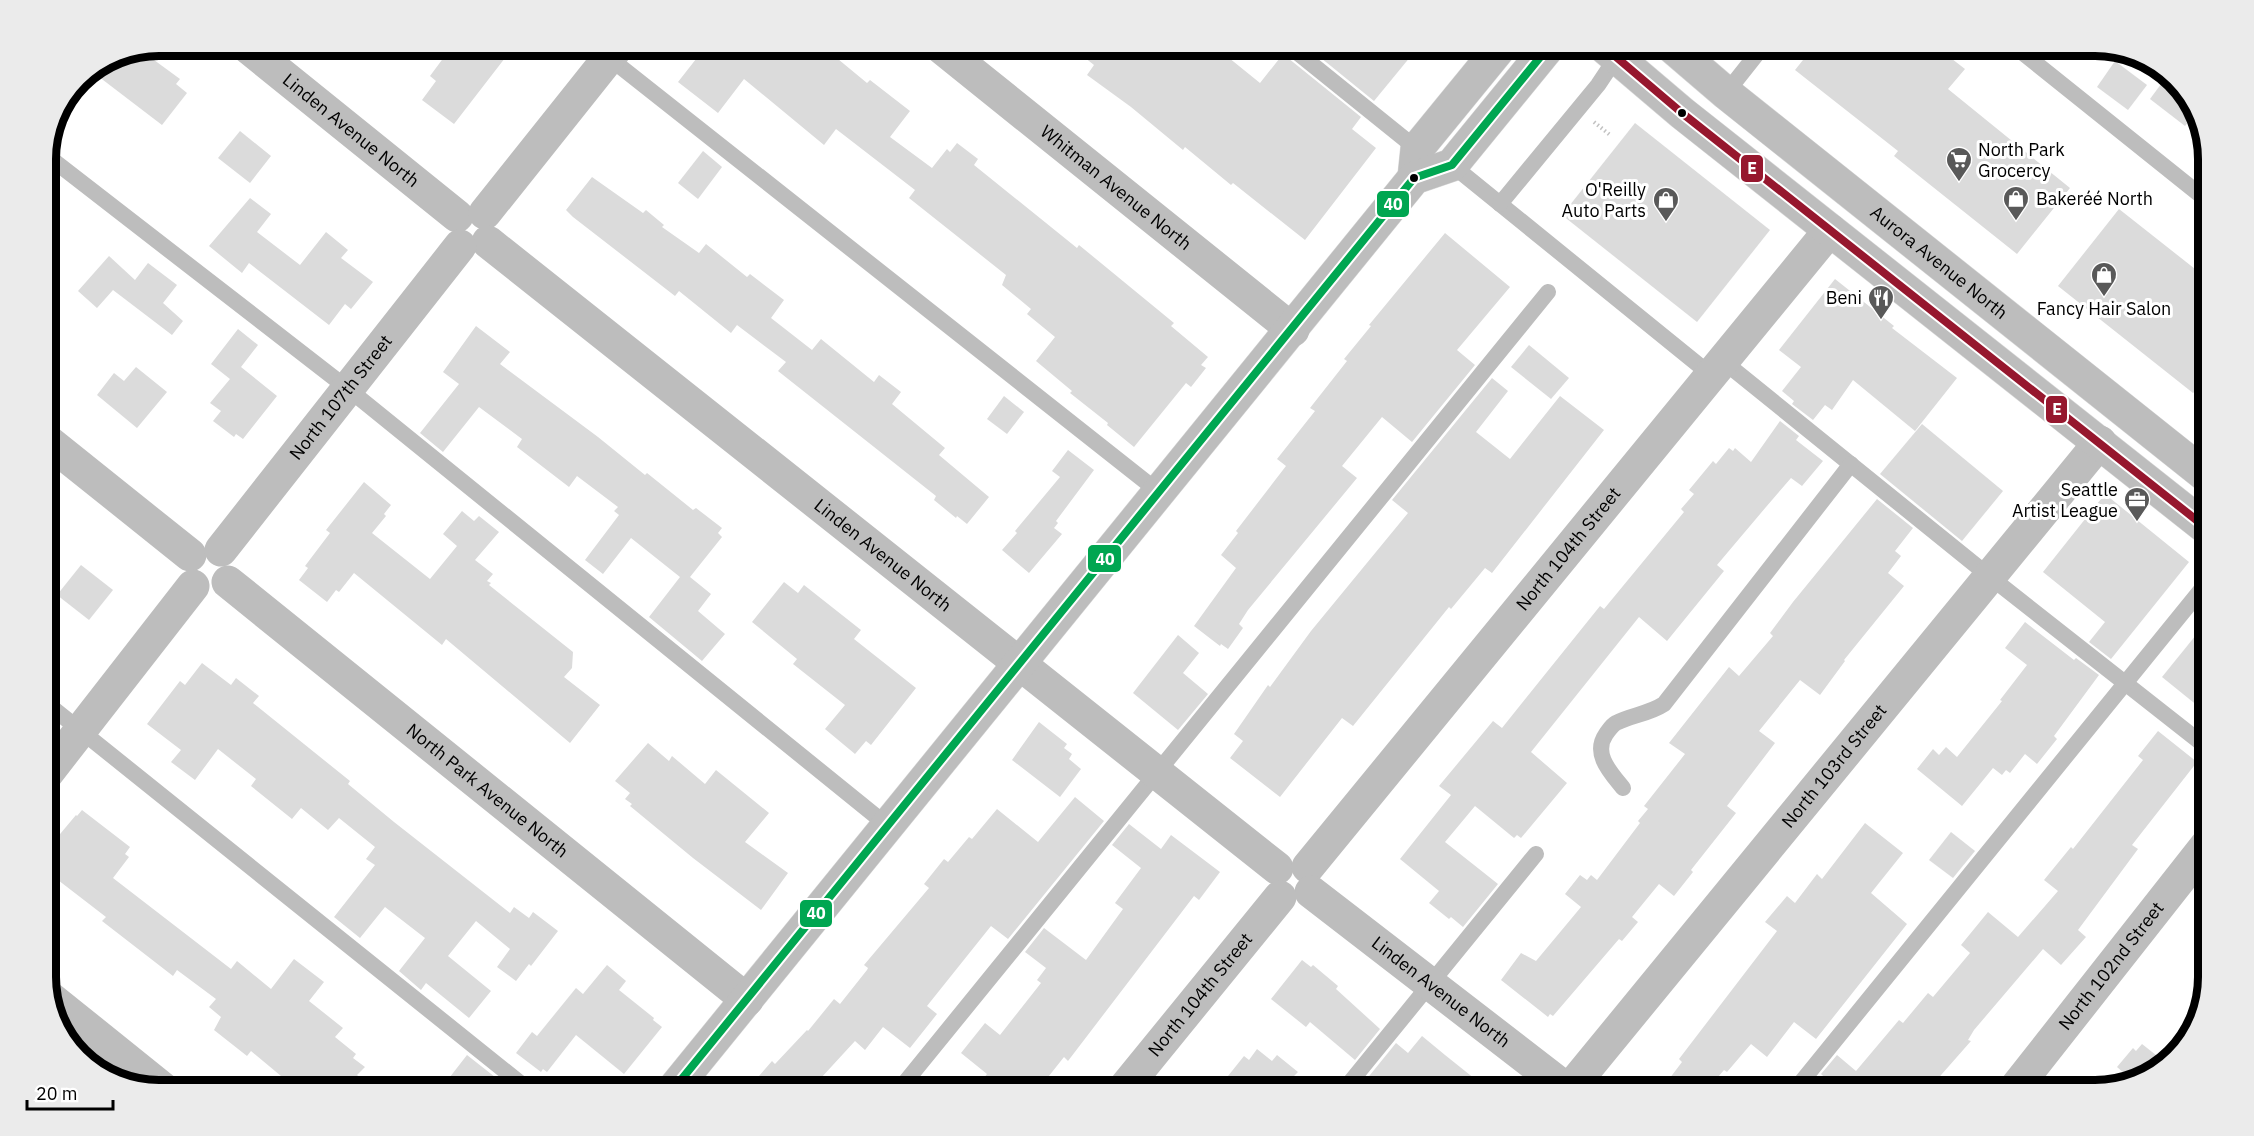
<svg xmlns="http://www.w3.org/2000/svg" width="2254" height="1136" font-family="'IBM Plex Sans',sans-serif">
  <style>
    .green { fill: #e8e8e8 }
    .building { fill: #dbdbdb }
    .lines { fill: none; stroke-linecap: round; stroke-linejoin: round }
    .primary-casing { stroke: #dbdbdb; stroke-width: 34 }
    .trunk-casing { stroke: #dbdbdb; stroke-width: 34 }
    .path { stroke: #c2c2c2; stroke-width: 4; stroke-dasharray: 1.5 3; stroke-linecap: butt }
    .service { stroke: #bdbdbd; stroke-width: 16 }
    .minor { stroke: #bdbdbd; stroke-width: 33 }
    .primary { stroke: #bdbdbd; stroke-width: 33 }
    .trunk { stroke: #bdbdbd; stroke-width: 33 }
    .bus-1-casing { stroke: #fff; stroke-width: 12 }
    .bus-2-casing { stroke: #fff; stroke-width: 12 }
    .bus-1 { stroke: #00a651; stroke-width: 8 }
    .bus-2 { stroke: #96172e; stroke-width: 8 }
    .bus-dot { fill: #000; stroke: #fff; stroke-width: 2 }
    .labels { text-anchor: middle; stroke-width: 6; stroke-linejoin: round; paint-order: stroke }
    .street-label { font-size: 18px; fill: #000; stroke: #fff }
    .poi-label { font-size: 18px; fill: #000; stroke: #fff; text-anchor: end }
    .rim { fill: none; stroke: #000; stroke-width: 8 }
    .line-badge { stroke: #fff; stroke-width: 2 }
    .badge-label { font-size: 16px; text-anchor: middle; font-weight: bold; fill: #fff }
  </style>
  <rect width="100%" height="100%" fill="#fff"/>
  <path class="green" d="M63,1036l59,47 -14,-4 -44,-38z"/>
  <g class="building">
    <path d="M453,45h62l-61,79 -32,-24 14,-19 -6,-5z"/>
    <path d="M707,45h114l46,38 3,-3 40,31 -20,26 42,31 15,-19 3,3 7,-9 21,16 -4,6 103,83 2,-3 95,78 -3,3 37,31 -7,8 5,3 -15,19 -5,-4 -52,64 -27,-22 1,-2 -38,-30 2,-2 -36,-30 19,-24 -28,-23 4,-5 -29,-24 4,-10 -97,-77 6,-8 -79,-61 -12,16 -80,-66 -26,34 -40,-31z"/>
    <path d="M1069,45h96l15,12 3,-4 6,4 10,-12h14l47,38 23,-29 78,63 -9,12 24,19 -71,92 -72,-57 -2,2 -46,-38 -2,3 -52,-43 -44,-32 7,-10z"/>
    <path d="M1305,45h115l-46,56z"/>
    <path d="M1815,45h119l31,24 -17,20 122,99 -53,66 -123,-98 4,-5 -103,-81z"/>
    <path d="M139,49l41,30 -4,5 11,9 -25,32 -72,-55 25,-17z"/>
    <path d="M2115,61l32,24 -19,25 -31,-23z"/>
    <path d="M2167,76l23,20 6,16 -11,14 -35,-27z"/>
    <path d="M1635,123l135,107 -73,92 -135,-107z"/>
    <path d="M240,131l31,25 -21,27 -32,-25z"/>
    <path d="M703,151l19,16 -24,32 -20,-16z"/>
    <path d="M592,177l51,36 3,-3 18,15 -2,2 37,26 7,-9 41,33 3,-3 34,26 -13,18 41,32 9,-11 53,43 5,-7 22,17 -9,12 53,44 -6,7 50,42 -22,27 -10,-8 -1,2 -22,-18 2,-4 -158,-125 8,-9 -49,-37 -6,8 -52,-42 -4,5 -102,-79 -7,-7z"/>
    <path d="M250,198l21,16 -14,18 43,33 26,-33 22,18 -7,8 32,24 -22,27 -6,-5 -16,21 -80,-62 -7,10 -33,-27z"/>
    <path d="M2119,209l90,71v117l-11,-9 -5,5 -135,-107z"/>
    <path d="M1445,233l65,54 -53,63 18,15 -63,77 -30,-25 -40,49 15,12 -109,132 -9,14 4,4 -15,21 -7,-5 -1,2 -26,-20 42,-58 -15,-13 17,-22 -2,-2 50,-65 -9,-7 38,-48 -5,-3 37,-47 -3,-2 27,-33 -2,-1z"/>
    <path d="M109,256l26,24 13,-17 29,22 -14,18 20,18 -11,14 -59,-45 -16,18 -19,-17z"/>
    <path d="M1835,279l59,47 -2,2 65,50 -42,53 -62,-51 -21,30 -7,-5 -12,15 -21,-16 2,-3 -12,-10 19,-24 -22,-17z"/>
    <path d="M476,326l34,26 -10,12 98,73 47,38 2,-2 46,37 3,-2 26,20 -4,5 4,4 -32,40 21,17 -13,17 27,23 -23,27 -53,-44 31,-40 -49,-39 -28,36 -18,-14 34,-45 -5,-4 4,-4 -41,-31 -8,11 -52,-40 5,-8 -43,-32 -36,45 -23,-19 39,-49 -16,-12z"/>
    <path d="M238,329l20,16 -17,22 36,29 -34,43 -7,-5 -2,3 -21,-16 8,-10 -11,-8 20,-24 -19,-15z"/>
    <path d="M1529,345l40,33 -18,21 -40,-32z"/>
    <path d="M136,367l31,25 -30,36 -40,-33 17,-22 10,8z"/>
    <path d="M1492,378l16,13 -32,41 34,27 50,-63 44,34 -112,143 -7,-5 -34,41 -2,-2 -96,119 -11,-8 -62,79 -50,-39 13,-17 -9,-7 34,-49 2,2 41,-56 97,-118 -16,-13z"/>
    <path d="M1004,396l20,16 -17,22 -20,-15z"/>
    <path d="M1780,421l19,15 -3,4 27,21 -21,25 -11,-8 -25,29 -49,58 7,6 -57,70 -28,-24 -108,135 36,31 -46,55 -4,-3 -3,3 -39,-32 -30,36 53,42 -35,43 -12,-10 -2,2 -20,-16 10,-12 -39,-32 51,-64 -12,-9 54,-65 9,7 98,-122 4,3 80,-97 -3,-3 13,-15 -5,-4 24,-29 3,3 13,-16 4,3 2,-3 16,14z"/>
    <path d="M1922,424l81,67 -41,50 -82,-67z"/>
    <path d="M1068,450l26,20 -38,51 2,2 -4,5 8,6 -33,39 -27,-23 15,-17 -2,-2 45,-54 -8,-6z"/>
    <path d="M364,482l27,23 -7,9 2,2 -14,17 58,46 27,-33 -14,-12 19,-23 12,10 5,-5 20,16 -24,28 18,14 -6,7 4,2 -2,2 84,67 -1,16 -8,9 36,28 -30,38 -124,-104 -4,6 -88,-72 -15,19 -3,-2 -9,12 -28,-22 9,-12 -3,-2 25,-33 -4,-3z"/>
    <path d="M2105,494l84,68 -78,97 -22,-17 16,-20 -62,-50z"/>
    <path d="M1877,499l36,29 -18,23 6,5 -13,17 16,13 -60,74 1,1 -25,34 -20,-15 -41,51 16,12 -48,63 9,7 -45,57 2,2 -19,24 -15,-12 -27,33 6,5 -16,19 -3,-2 -66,77 -3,-2 -2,3 -47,-37 20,-27 15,8 45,-54 -16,-13 15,-19 7,5 4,-5 6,5 43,-57 -2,-2 10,-12 -4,-3 41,-52 -16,-11 60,-76 10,9 34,-40 -3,-3 23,-31z"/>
    <path d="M81,565l32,25 -24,30 -32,-25z"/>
    <path d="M784,582l14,11 6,-8 57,45 -7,9 62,49 -45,57 -5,-4 -11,13 -30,-25 20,-24 -52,-41 4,-5 -45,-37z"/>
    <path d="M2025,622l49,38 2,-2 23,17 -45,61 3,3 -20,25 -12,-10 -15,19 -4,-3 -4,5 -9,-7 -31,38 -45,-37 16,-20 6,6 7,-8 11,10 45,-56 -2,-1 27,-35 -22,-17z"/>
    <path d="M1178,635l21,18 -16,20 25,21 -30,36 -45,-37z"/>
    <path d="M2196,635l13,11v69l-47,-38z"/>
    <path d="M202,663l29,22 5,-7 23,18 -6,7 97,78 -2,3 46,38 116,91 4,-6 15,11 4,-6 25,19 -27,35 -2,-2 -13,17 -19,-14 13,-18 -34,-28 -28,35 43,35 -22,27 -43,-35 -5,7 -22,-19 26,-33 -40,-31 -25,31 -26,-21 41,-52 -9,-6 9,-12 -36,-29 -11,12 -27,-22 -9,11 -41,-33 5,-7 -38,-30 -23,31 -24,-18 10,-12 -34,-26 33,-43 5,4z"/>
    <path d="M1039,722l28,22 -3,4 8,6 -3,5 12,10 -21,28 -48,-37z"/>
    <path d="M2158,731l39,31 -65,83 6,4 -60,81 8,7 -25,28 -18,-16 -69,81 -6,10 3,1 -44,50h-88l-18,-17 16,-19 19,16 43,-51 4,3 25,-30 5,4 37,-44 -9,-8 27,-33 30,25 40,-46 -14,-11 27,-33 2,2 70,-89 -5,-4z"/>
    <path d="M648,743l21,18 3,-5 33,28 11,-14 53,43 -24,29 43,31 -27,37 -68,-52 -63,-52 2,-2 -7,-5 5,-6 -15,-12z"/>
    <path d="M1075,797l29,24 -96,118 -17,-13 -64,80 10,8 -27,34 -27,-21 -18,23 -10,-9 -46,50h-63l26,-30 3,3 32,-34 1,1 26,-32 6,5 27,-34 1,-2 -4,-3 65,-77 -5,-4 20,-25 4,3 21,-25 3,2 25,-30 41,33z"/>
    <path d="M82,810l48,37 -5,7 4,3 -16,21 118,91 6,-8 34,28 23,-30 30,23 -15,19 34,27 -8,9 21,17 -3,4 12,9 -8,8 20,16h-78l-48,-40 -4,5 -33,-26 7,-13 -12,-10 7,-8 -39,-29 -4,6 -71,-55 4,-4 -61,-47v-18l31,-37 1,1z"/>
    <path d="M1865,823l38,30 -32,40 36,31 -91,115 -22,-17 -27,35 -16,-13 -24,28 -3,-2 -18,21h-46l22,-29 -3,-3 98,-128 -12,-9 22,-26 8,7 22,-29 5,5z"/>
    <path d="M1129,824l32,25 10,-14 49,37 -21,28 -5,-4 -126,165 -4,-4 -27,34h-63l13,-17 -26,-21 24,-30 15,12 41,-52 -4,-3 9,-12 -21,-16 19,-24 42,32 37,-51 -8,-6 26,-35 -29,-23z"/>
    <path d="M1951,832l24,19 -22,27 -24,-18z"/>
    <path d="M1302,960l9,7 2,-2 25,21 -2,3 44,40 -25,31 -45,-38 -4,5 -35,-28z"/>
    <path d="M607,965l19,16 -7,9 35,28 -1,2 9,7 -38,47 -48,-39 -29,37 -4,-3 -2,3 -25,-19 16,-21 5,4 39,-48 7,6z"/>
    <path d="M1422,1036l23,19 45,36h-133l39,-48 12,10z"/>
    <path d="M2142,1044l24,19 -8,9 -26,8 -15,-13 16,-19 3,3z"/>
    <path d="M1257,1049l15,12 5,-6 21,17 -6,6 14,13h-90l28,-35 5,4z"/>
    <path d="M467,1055l42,33 4,3h-74z"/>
  </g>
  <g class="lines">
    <defs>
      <g id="primary">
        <path d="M1414,178l3,-29 85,-104"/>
        <path d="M672,1091l742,-913 38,-13 98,-120"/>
      </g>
      <g id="trunk">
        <path d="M1602,45l80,68 527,417"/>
        <path id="s11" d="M1670,45l56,48 483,385"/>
      </g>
    </defs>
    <use href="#primary" class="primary-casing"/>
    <use href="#trunk" class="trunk-casing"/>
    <path class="path" d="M1594,122l16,13"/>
    <g class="service">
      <path d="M593,45l567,448"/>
      <path d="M1288,45l129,104"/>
      <path d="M2013,45l196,157"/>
      <path d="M1726,93l38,-48"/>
      <path d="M45,154l302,234 541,438"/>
      <path d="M1452,165l259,210"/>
      <path d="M1500,204l98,-119 18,-27"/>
      <path d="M1723,361l266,215 220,173"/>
      <path d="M45,702l485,389"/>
      <path d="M1623,788c-12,-15 -31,-34 -17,-54 3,-4 6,-9 10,-11 15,-8 33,-9 48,-19l187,-240"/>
      <path d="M898,1091l650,-799"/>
      <path d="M1343,1091l193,-237"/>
      <path d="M1794,1091l415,-511"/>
    </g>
    <g class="minor">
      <path id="s1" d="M245,45l212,171"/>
      <path id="s2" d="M938,45l355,285"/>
      <path d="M485,213l134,-168"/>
      <path id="s3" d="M488,242l789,626"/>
      <path d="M45,439l145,116"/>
      <path id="s4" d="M221,550l239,-304"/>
      <path id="s5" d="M228,582l519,418"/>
      <path d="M45,776l148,-190"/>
      <path id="s6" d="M1308,867l522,-637"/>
      <path id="s7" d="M1311,892l258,199"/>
      <path d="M49,997l117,94"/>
      <path id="s8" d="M1122,1091l158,-194"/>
      <path id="s9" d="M1568,1091l532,-649"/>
      <path id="s10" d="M2013,1091l196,-249"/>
    </g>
    <use href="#primary" class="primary"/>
    <use href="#trunk" class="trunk"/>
    <defs>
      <path id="bus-1" d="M672,1091l742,-913 38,-13 98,-120"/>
      <path id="bus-2" d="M1602,45l80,68 527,417"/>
    </defs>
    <use href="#bus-1" class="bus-1-casing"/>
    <use href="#bus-2" class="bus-2-casing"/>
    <use href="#bus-1" class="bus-1"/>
    <use href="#bus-2" class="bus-2"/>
  </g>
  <defs>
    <symbol id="supermarket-pin" viewBox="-11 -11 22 30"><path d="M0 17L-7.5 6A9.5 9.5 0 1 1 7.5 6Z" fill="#595959" stroke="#fff"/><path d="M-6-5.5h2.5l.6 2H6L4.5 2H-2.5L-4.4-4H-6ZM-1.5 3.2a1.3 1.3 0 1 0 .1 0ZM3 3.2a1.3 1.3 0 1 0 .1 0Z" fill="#fff"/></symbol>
    <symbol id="shop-pin" viewBox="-11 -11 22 30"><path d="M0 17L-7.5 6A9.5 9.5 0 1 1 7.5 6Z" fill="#595959" stroke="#fff"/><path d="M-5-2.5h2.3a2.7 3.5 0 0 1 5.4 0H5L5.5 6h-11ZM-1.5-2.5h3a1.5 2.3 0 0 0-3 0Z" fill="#fff"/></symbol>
    <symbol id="restaurant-pin" viewBox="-11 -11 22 30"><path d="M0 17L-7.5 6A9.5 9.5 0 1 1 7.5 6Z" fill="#595959" stroke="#fff"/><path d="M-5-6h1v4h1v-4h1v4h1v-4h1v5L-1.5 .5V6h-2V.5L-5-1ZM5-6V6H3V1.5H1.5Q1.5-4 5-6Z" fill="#fff"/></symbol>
    <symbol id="office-pin" viewBox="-11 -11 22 30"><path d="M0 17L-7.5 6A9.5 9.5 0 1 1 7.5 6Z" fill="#595959" stroke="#fff"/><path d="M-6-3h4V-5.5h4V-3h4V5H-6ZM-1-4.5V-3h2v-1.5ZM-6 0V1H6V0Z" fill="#fff"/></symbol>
  </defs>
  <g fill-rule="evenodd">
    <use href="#supermarket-pin" x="1944" y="145" width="30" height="40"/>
    <use href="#shop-pin" x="2001" y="184" width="30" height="40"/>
    <use href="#shop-pin" x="1651" y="185" width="30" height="40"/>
    <use href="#shop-pin" x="2089" y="260" width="30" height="40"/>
    <use href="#restaurant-pin" x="1866" y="283" width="30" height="40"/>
    <use href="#office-pin" x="2122" y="485" width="30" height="40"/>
  </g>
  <g class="bus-dot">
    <circle cx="1682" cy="113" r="5"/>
    <circle cx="1414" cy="178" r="5"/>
  </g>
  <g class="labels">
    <g class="street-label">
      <text dy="6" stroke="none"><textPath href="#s1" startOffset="136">Linden Avenue North</textPath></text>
      <text dy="6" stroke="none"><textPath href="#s2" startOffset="228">Whitman Avenue North</textPath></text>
      <text dy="6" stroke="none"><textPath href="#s11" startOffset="346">Aurora Avenue North</textPath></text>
      <text dy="6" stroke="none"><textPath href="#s4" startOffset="194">North 107th Street</textPath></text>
      <text dy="6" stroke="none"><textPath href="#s6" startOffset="411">North 104th Street</textPath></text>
      <text dy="6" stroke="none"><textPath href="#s3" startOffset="504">Linden Avenue North</textPath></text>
      <text dy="6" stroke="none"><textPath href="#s9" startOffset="420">North 103rd Street</textPath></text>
      <text dy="6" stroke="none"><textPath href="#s5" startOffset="333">North Park Avenue North</textPath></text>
      <text dy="6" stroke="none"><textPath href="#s10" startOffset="159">North 102nd Street</textPath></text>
      <text dy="6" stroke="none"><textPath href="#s7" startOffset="164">Linden Avenue North</textPath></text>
      <text dy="6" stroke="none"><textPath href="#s8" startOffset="124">North 104th Street</textPath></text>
    </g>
    <g class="poi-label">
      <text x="1978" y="156" text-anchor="start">North Park<tspan x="1978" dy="21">Grocercy</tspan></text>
      <text x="1646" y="196">O'Reilly<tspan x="1646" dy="21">Auto Parts</tspan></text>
      <text x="2036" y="205" text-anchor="start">Bakeréé North</text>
      <text x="1862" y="304">Beni</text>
      <text x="2104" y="315" text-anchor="middle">Fancy Hair Salon</text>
      <text x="2118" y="496">Seattle<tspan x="2118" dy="21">Artist League</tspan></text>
    </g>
  </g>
  <path d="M0 0H2254V1136H0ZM159 56H2095A103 103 0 0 1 2198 159V977A103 103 0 0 1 2095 1080H159A103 103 0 0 1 56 977V159A103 103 0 0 1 159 56Z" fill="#ebebeb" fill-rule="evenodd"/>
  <path class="rim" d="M159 56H2095A103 103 0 0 1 2198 159V977A103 103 0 0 1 2095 1080H159A103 103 0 0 1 56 977V159A103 103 0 0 1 159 56Z"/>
  <g class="line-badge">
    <rect x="1740" y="154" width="24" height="29" rx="6" fill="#96172e"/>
    <rect x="1376" y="190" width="34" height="28" rx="6" fill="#00a651"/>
    <rect x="2045" y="395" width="23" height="29" rx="6" fill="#96172e"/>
    <rect x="1087" y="544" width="35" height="29" rx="6" fill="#00a651"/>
    <rect x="799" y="899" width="34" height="29" rx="6" fill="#00a651"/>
  </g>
  <g class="badge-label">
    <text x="1752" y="174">E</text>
    <text x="1393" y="210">40</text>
    <text x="2057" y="415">E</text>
    <text x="1105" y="565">40</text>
    <text x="816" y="919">40</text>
  </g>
  <path d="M27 1100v9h86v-9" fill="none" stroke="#000000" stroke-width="3"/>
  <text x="36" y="1100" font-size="18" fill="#000000" stroke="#ffffff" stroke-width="4.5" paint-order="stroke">20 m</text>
</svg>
